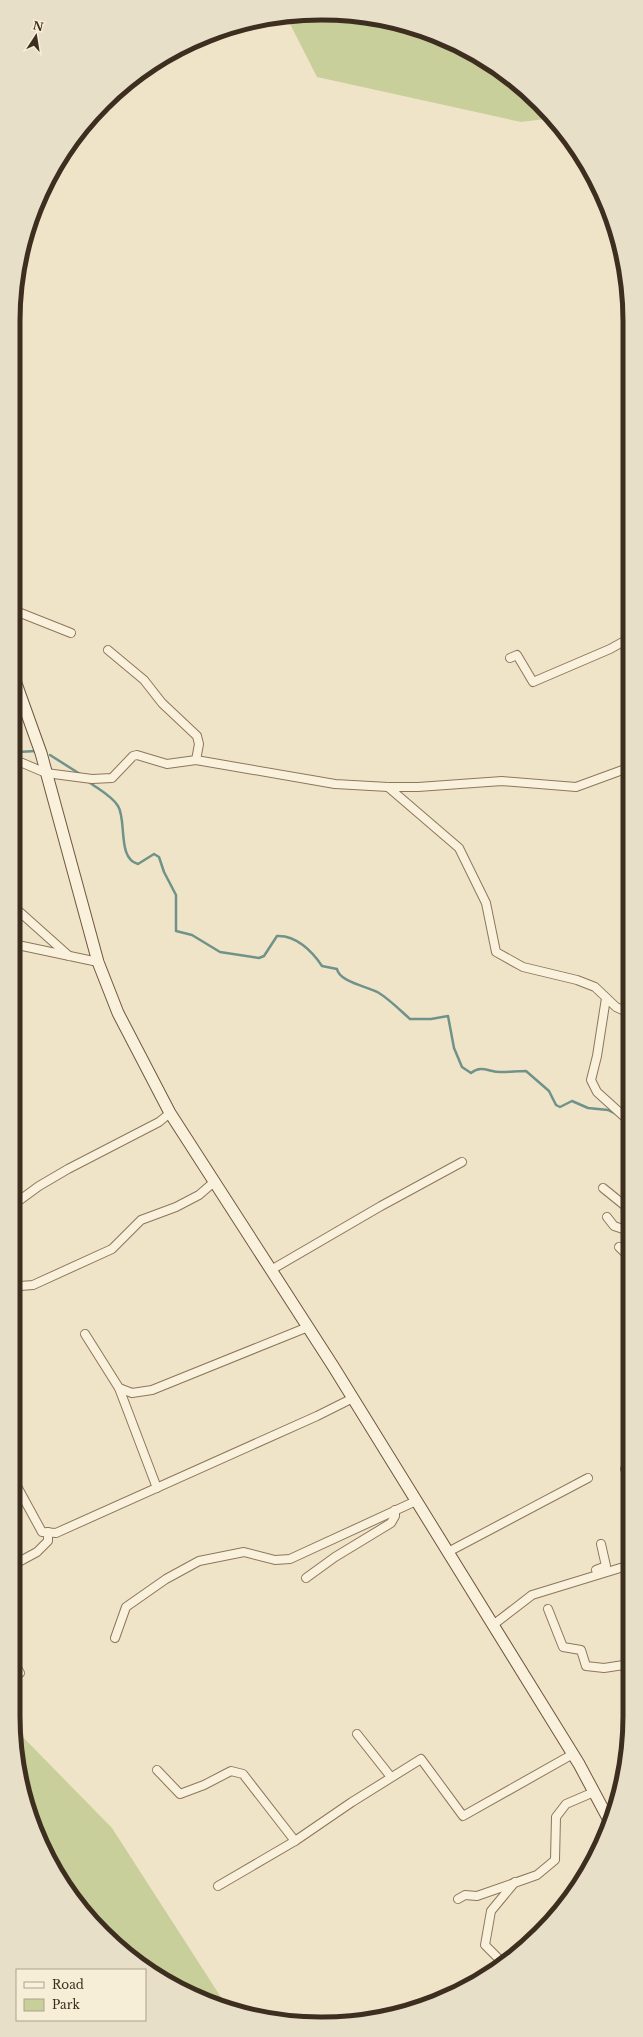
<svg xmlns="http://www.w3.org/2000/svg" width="643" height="2037" font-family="'Libre Baskerville',serif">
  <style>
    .green { fill: #c9cf9b }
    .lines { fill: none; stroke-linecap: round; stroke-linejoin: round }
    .stream { stroke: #6f938a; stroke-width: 2.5 }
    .street-casing { stroke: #8d765c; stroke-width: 10 }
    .secondary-casing { stroke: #6f573f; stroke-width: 13 }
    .street { stroke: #faf1dc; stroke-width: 8 }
    .secondary { stroke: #faf1dc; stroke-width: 11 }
    .rim { fill: none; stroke: #3d2e20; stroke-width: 5 }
  </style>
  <rect width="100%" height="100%" fill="#f0e4c8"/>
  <g class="green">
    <path d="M322,13l60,6 94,35 77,64 -32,4 -204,-45 -31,-61z"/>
    <path d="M14,1728l98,100 114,177 -41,-13 -51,-32 -44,-41 -54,-86 -17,-58z"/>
  </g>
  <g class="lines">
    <g class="stream">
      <path d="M13,749l5,3 18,-1"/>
      <path d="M50,755l30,19"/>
      <path d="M89,782c9,7 23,14 29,24 9,14 -1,53 20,58l16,-10 5,3 5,15 12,23v36l16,4 28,17 39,6 5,-2 13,-20c19,-1 35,15 45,30l15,3c2,13 32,18 42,24 10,6 22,18 31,26h21l17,-3 6,32 8,19 9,6c11,-9 19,0 31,-1 8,0 16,-1 24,-1l23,20 7,14 4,2 12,-6 16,7 20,2 10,5"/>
    </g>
    <defs>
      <g id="street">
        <path d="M13,610l58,23"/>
        <path d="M108,650l36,30 18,23 35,33 2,8 -3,16"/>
        <path d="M510,658l7,-3 16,27 77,-33 18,-10"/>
        <path d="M13,759l33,14 46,6 20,-1 21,-22 4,-1 30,9 29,-4 139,24 53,3h30l84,-6 74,6 52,-19"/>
        <path d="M388,787l71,61 27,55 10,49 27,15 54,13 18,7 21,20 13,6"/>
        <path d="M13,906l56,50"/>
        <path d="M13,944l85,18"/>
        <path d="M606,998l-9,58 -6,24 6,12 32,29"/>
        <path d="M603,1188l26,21"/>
        <path d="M13,1205l26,-19 29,-17 91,-47 11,-9"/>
        <path d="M607,1217l7,9 15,5"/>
        <path d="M619,1247l10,10"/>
        <path d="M271,1270l110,-64 81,-44"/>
        <path d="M20,1286l13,-1 79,-36 29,-29 35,-13 23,-12 15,-13"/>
        <path d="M85,1334l34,54 38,100"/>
        <path d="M119,1388l13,5 20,-3 156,-63"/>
        <path d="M625,1469l5,-1"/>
        <path d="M13,1479l29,53 14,1 261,-117 36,-18"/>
        <path d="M448,1552l140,-74"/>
        <path d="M13,1565l24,-13 11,-11v-9"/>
        <path d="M596,1570l10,-4 -5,-22"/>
        <path d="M306,1578l29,-21 56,-34 4,-7v-6"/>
        <path d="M548,1609l15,38 18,3 5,16 18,2 26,-4"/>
        <path d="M493,1625l39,-30 98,-30"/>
        <path d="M115,1638l11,-31 40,-28 33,-18 45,-9 31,8 15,-1 126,-58"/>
        <path d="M13,1660l7,13"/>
        <path d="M357,1734l34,43"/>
        <path d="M157,1770l23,24 24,-9 27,-14 12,3 52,67"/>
        <path d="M218,1886l77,-45 57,-39 69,-43 42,57 110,-62"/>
        <path d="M458,1899l7,-4 12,1 60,-21 18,-15 1,-43 10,-13 28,-12"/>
        <path d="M503,1963l-18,-18 6,-34 24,-29"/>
      </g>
      <path id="secondary" d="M13,675l28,78 57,209 20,51 52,100 163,253 246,398 31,58"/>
    </defs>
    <use href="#street" class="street-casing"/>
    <use href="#secondary" class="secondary-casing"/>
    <use href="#street" class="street"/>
    <use href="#secondary" class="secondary"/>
  </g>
  <path d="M0 0H643V2037H0ZM321 20H322A301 301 0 0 1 623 321V1716A301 301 0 0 1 322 2017H321A301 301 0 0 1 20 1716V321A301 301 0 0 1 321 20Z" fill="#e8dfc9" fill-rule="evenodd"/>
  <path class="rim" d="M321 20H322A301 301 0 0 1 623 321V1716A301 301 0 0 1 322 2017H321A301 301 0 0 1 20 1716V321A301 301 0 0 1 321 20Z"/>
  <rect x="16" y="1969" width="130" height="52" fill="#f7eed8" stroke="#ada18e"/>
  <rect x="24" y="1982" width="20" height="6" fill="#faf1dc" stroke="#ada18e"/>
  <text x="52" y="1989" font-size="12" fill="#3d2e20">Road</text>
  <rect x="24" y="1999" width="20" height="12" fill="#c9cf9b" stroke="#ada18e"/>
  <text x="52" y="2009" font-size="12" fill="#3d2e20">Park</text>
  <g transform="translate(36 36) rotate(12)" stroke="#f7eed8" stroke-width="3" paint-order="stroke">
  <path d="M0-3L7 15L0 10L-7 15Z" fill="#3d2e20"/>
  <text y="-6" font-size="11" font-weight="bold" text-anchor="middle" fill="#3d2e20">N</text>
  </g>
</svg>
